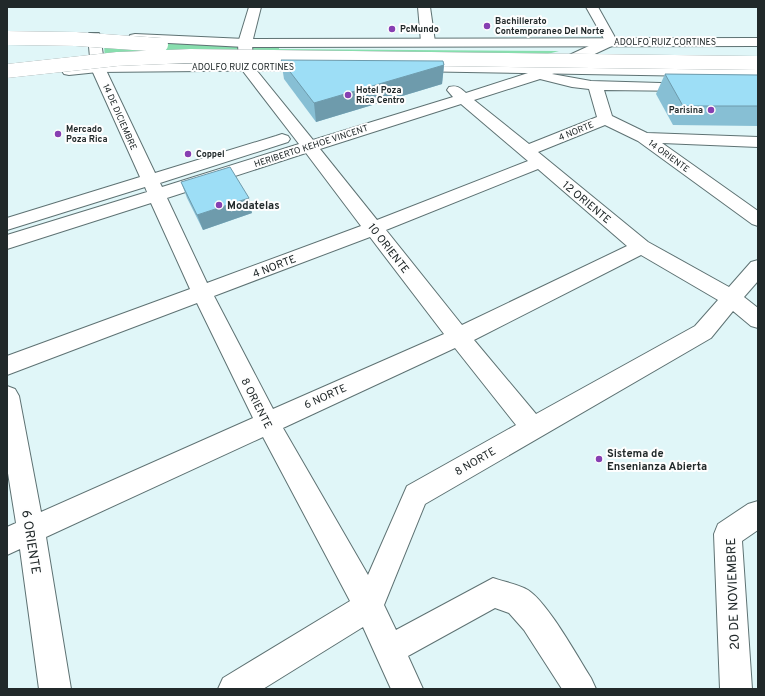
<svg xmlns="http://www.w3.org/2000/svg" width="765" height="696" font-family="Overpass,sans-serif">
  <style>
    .green { fill: #88deae }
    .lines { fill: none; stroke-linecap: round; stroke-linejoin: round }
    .minor-casing { stroke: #5e7273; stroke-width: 2 }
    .major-casing { stroke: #5e7273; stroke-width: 2 }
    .minor { fill: #fff; fill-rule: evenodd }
    .major { fill: #fff; fill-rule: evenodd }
    .major-bridge-casing { stroke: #5e7273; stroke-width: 14; stroke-linecap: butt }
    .major-bridge { stroke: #fff; stroke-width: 14 }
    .wall { fill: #87bfd4 }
    .shaded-wall { fill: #6e9bac }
    .building { fill: #9ddef6; stroke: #6e9bac }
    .poi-dot { fill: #863fb2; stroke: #fefefe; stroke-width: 1.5 }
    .labels { text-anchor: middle; stroke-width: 4; stroke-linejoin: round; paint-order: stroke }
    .far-poi-label { font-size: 9px; font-weight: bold; fill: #21292a; stroke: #fefefe; text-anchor: start }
    .far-street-label { font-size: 9px; fill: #21292a; stroke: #fefefe }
    .street-label { font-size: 11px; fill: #21292a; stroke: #fefefe }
    .poi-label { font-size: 11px; font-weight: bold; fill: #21292a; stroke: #fefefe; text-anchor: start }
    .near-street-label { font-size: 13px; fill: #21292a; stroke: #fefefe }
  </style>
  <rect width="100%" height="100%" fill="#e0f6f8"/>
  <path class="green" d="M104,41l175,4v4l280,2 -46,12h-322l-86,3z"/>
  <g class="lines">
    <defs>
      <g id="minor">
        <path d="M249,7h12l-9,36 1,23 60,74 140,-43 -6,-7 2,-3c8,-2 11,1 17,6l62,-20 1,-4 5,-1 5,1 65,-30 -18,-32h12l19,34 -1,3 -64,30 39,7 104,3 2,3 -2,3 -5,1 -86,-1 8,26 35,17 111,4v10l-96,-4 96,68v15l-6,-2 -114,-83 -33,-16 -67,27 110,90 81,45 22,-25 7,-2v21l-14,16 14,11v20l-7,-2 -18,-15 -22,27 -286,166 -41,101 12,25 97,-52c11,4 25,6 35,12 20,13 49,66 63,88l5,11h-34l-38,-59 -15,-17 -14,-5 -87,48 15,33h-32l-28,-62 -100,62h-45l5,-11 127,-77 -87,-164 -217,100 25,152h-32l-19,-140 -13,6v-28l9,-4 -9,-56v-81l8,3 4,7 22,116 212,-94 -56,-115 -190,72v-19l183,-67 -39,-86 -144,46v-14l140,-43 -2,-5 -138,43v-12l133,-41 -49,-109 -3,-32 1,-3h10l1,3 5,32 50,105 121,-37 6,-2 6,2 2,3 -2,3 -128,41 2,4 137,-43 -60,-78 -1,-23zM540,79l32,8 17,2 8,28 -68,27 -55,-44zM461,104l67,57 -151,59 -57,-71zM306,153l55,73 -154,57 -40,-85zM538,169l89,77 -165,79 -76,-95zM370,237l74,97 -171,75 -59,-113zM641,255l77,45 -23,26 -159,88 -62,-74zM455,348l61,77 -109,61 -39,89 -85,-147z"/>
        <path d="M418,7h12l5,35 -2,3h-10l-2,-3z"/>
        <path d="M758,501v29l-16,11 10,148h-32l-6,-155 4,-10 30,-20z"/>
      </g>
      <g id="major">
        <path d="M135,34l110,5 513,-1v8l-513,1 -115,-6 -1,-3 1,-3z"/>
        <path d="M311,63l5,1 2,3 -2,3 -218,2 -29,3 -5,-1 -2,-3 2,-3 34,-4z"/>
        <path d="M413,64l345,5v8l-350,-6 -2,-3 2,-3z"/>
      </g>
    </defs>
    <use href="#minor" class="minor-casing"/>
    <use href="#major" class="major-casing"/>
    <use href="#minor" class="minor"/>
    <use href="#major" class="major"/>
    <defs>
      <g id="major-bridge">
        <path d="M7,38l69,1 85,6"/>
        <path d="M7,71l110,-12 73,-3 568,7"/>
      </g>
    </defs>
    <use href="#major-bridge" class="major-bridge-casing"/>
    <use href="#major-bridge" class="major-bridge"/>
  </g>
  <g class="wall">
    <path d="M281,60l163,5 -2,19 -126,38 -32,-43z"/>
    <path d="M665,74l93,1v51l-85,-1 -17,-31z"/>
    <path d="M181,182l71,31 -49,17 -16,-32z"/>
  </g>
  <g class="shaded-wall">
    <path d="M444,65l-2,19 -126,38 -2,-19z"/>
    <path d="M249,198l3,15 -49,17 -6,-15z"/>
  </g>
  <g class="building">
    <path d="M281,60l162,1 1,4 -130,38z"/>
    <path d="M665,74l93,1v31h-75z"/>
    <path d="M230,167l19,31 -52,17 -16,-33z"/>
  </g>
  <g class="poi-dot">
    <circle cx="487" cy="26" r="4"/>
    <circle cx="392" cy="29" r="4"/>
    <circle cx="348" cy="95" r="4"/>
    <circle cx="711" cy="110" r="4"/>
    <circle cx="58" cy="134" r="4"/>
    <circle cx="188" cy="154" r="4"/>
    <circle cx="219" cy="205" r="4"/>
    <circle cx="599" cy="459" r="4"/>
  </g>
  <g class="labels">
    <g class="far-poi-label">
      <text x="495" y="24">Bachillerato<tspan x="495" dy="10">Contemporaneo Del Norte</tspan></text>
      <text x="400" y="32">PcMundo</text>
      <text x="356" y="93">Hotel Poza<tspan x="356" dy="10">Rica Centro</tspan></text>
      <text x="703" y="113" text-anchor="end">Parisina</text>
      <text x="66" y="132">Mercado<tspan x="66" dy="10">Poza Rica</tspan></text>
      <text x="196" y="157">Coppel</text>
    </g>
    <g class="far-street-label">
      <text x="665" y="45">ADOLFO RUIZ CORTINES</text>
      <text x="243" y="70">ADOLFO RUIZ CORTINES</text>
      <text transform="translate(120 117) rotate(66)" y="3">14 DE DICIEMBRE</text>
      <text transform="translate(576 131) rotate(-22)" y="3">4 NORTE</text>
      <text transform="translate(311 146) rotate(-18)" y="3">HERIBERTO KEHOE VINCENT</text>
      <text transform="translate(669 156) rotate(36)" y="3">14 ORIENTE</text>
    </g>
    <g class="street-label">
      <text transform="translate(587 202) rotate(40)" y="4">12 ORIENTE</text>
      <text transform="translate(389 248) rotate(52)" y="4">10 ORIENTE</text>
      <text transform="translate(274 266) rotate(-21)" y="4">4 NORTE</text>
      <text transform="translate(325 396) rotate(-24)" y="4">6 NORTE</text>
      <text transform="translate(257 403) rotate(63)" y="4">8 ORIENTE</text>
      <text transform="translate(475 461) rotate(-30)" y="4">8 NORTE</text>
    </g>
    <g class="poi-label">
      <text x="227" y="209">Modatelas</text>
      <text x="607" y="457">Sistema de<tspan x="607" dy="13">Ensenianza Abierta</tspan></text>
    </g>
    <g class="near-street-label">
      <text transform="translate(32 542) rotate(81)" y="5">6 ORIENTE</text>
      <text transform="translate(732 594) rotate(-92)" y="5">20 DE NOVIEMBRE</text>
    </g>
  </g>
  <rect width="765" height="696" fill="none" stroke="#21292a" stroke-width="16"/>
</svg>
